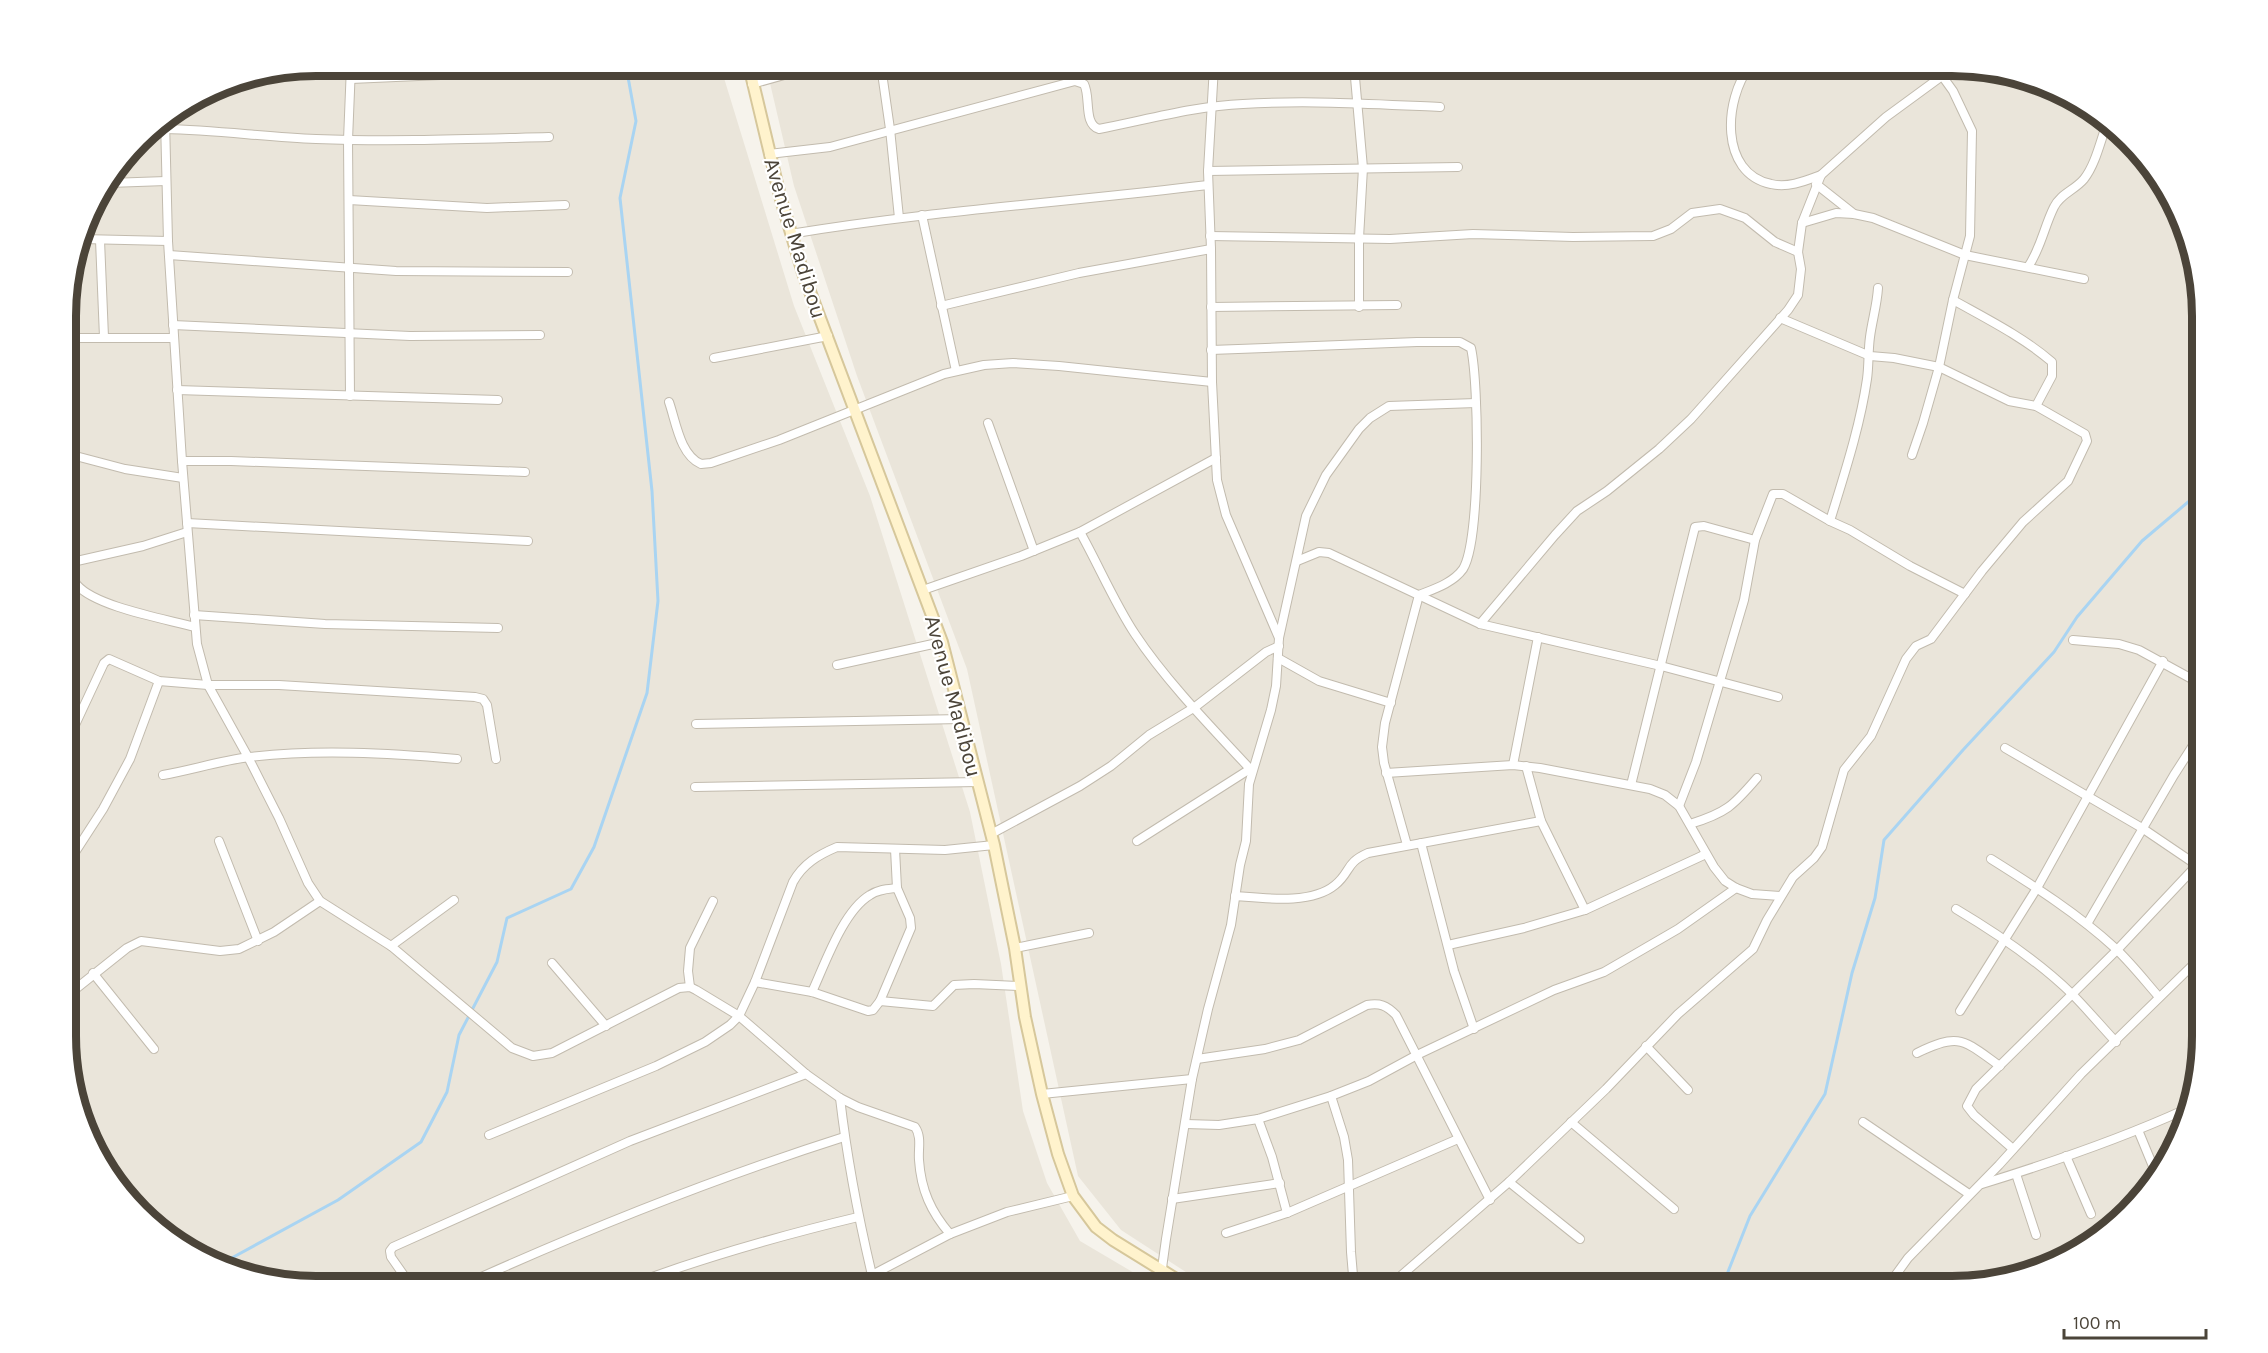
<svg xmlns="http://www.w3.org/2000/svg" width="2268" height="1353" font-family="Karla,sans-serif">
  <style>
    .residential { fill: #eae5da }
    .lines { fill: none; stroke-linecap: round; stroke-linejoin: round }
    .stream { stroke: #a9d4f2; stroke-width: 3 }
    .street-casing { stroke: #c2bbae; stroke-width: 10 }
    .secondary-casing { stroke: #d6c79b; stroke-width: 14 }
    .street { stroke: #fff; stroke-width: 8 }
    .secondary { stroke: #fff3cd; stroke-width: 10 }
    .labels { text-anchor: middle; stroke-width: 4.5; stroke-linejoin: round; paint-order: stroke }
    .street-label { font-size: 22px; fill: #4b4439; stroke: #fff }
    .rim { fill: none; stroke: #4b4439; stroke-width: 8 }
  </style>
  <rect width="100%" height="100%" fill="#f6f3ec"/>
  <g class="residential">
    <path d="M317,66h408l-1,12 70,228 76,190 100,316 31,152 22,147 24,72 33,58 78,46h-842l-65,-9 -60,-25 -83,-78 -40,-106v-785l24,-79 59,-77 70,-43z"/>
    <path d="M766,66h1186l65,9 60,25 83,78 29,58 12,64v753l-33,109 -40,52 -51,39 -109,33 -759,1 -88,-57 -43,-54 -111,-507 -110,-293 -63,-190z"/>
  </g>
  <g class="lines">
    <g class="stream">
      <path d="M222,1266l6,-6 110,-60 83,-58 26,-50 12,-57 38,-73 10,-44 64,-29 23,-42 53,-154 11,-92 -6,-110 -32,-293 16,-77 -10,-55"/>
      <path d="M1722,1287l28,-71 75,-122 27,-121 23,-75 9,-58 79,-90 91,-98 23,-35 65,-76 52,-44 7,-38"/>
    </g>
    <defs>
      <g id="street">
        <path d="M881,66l9,63 9,89"/>
        <path d="M1354,66l9,102 -4,70v69"/>
        <path d="M1750,66c-26,33 -31,107 21,118 17,4 34,-3 50,-9"/>
        <path d="M351,79l112,-5"/>
        <path d="M752,84l64,-18"/>
        <path d="M165,120l3,121 14,220 15,183 11,41 40,72 31,61 29,65 12,18 71,45 121,102 21,8 19,-3 127,-65 11,-1 6,3 43,26 67,58 34,24 18,9 57,20c7,10 3,22 4,33 2,30 12,52 31,74"/>
        <path d="M165,129c51,1 100,8 151,10 77,3 155,0 233,-2"/>
        <path d="M769,154l61,-7 245,-66 9,3c7,13 -1,40 15,45 47,-9 96,-23 144,-25 65,-4 132,0 197,3"/>
        <path d="M1208,171l250,-4"/>
        <path d="M109,183l57,-2"/>
        <path d="M1816,184l38,30"/>
        <path d="M349,200l138,8 78,-3"/>
        <path d="M922,215l34,156"/>
        <path d="M1802,223l34,-10 18,1 19,4 92,37 119,24"/>
        <path d="M790,234c139,-23 279,-32 418,-49"/>
        <path d="M1210,236l180,3 83,-5 100,3 80,-1 18,-7 21,-16 28,-4 25,9 30,24 23,10"/>
        <path d="M82,239l86,2"/>
        <path d="M100,240l4,97"/>
        <path d="M169,255l227,16 172,1"/>
        <path d="M2028,267c13,-19 16,-40 26,-60 6,-13 21,-17 30,-28 11,-14 16,-36 22,-53"/>
        <path d="M1953,300c34,19 70,37 99,62v14l-16,30"/>
        <path d="M941,306l138,-33 132,-24"/>
        <path d="M1211,307l186,-2"/>
        <path d="M173,325l237,11 130,-1"/>
        <path d="M68,338h105"/>
        <path d="M1211,350l206,-8h43l11,6c8,36 10,192 -8,221 -10,14 -29,20 -44,26l-34,128 -3,24 2,16 23,82"/>
        <path d="M714,358l114,-22"/>
        <path d="M177,390l321,10"/>
        <path d="M350,396l-2,-256 3,-74"/>
        <path d="M669,402c7,20 11,53 32,62l10,-1 68,-23 165,-66 40,-9 29,-2 46,3 153,16"/>
        <path d="M988,423l46,128"/>
        <path d="M68,454l57,15 58,9"/>
        <path d="M1912,455l11,-32 16,-56 14,-67 17,-64 2,-105 -19,-40 -18,-25"/>
        <path d="M182,461h49l294,11"/>
        <path d="M1830,521c14,-46 30,-94 37,-142 2,-14 1,-28 3,-42 2,-16 7,-32 8,-49"/>
        <path d="M187,523l341,18"/>
        <path d="M187,532l-44,14 -75,17c2,7 4,16 9,22 19,22 89,34 118,42"/>
        <path d="M1080,532c18,32 35,72 55,102 31,47 78,95 117,137"/>
        <path d="M1297,561l22,-9 10,1 151,71 181,42 117,31"/>
        <path d="M923,590l98,-34 59,-24 136,-74"/>
        <path d="M194,615l131,9 173,4"/>
        <path d="M1480,624l75,-89 22,-24 30,-20 52,-42 32,-30 97,-109 10,-15 3,-26 -3,-17 4,-29 19,-48 65,-58 56,-41 9,-10"/>
        <path d="M1279,638l27,-122 20,-41 33,-46 11,-11 19,-12 87,-3"/>
        <path d="M2073,640l46,4 20,6 62,34"/>
        <path d="M1278,658l41,23 72,22"/>
        <path d="M837,665l105,-23"/>
        <path d="M696,724l266,-5"/>
        <path d="M68,740l36,-77 5,-4 50,22 49,4h71l196,12 8,2 4,6 9,54"/>
        <path d="M2005,748l137,80 59,40"/>
        <path d="M1513,765l25,-128"/>
        <path d="M1526,766l15,55 44,89"/>
        <path d="M1386,773l127,-8 27,3 110,21 15,6 14,11 35,61 11,14 11,7 16,6 28,2"/>
        <path d="M163,775c28,-5 57,-14 86,-18 68,-8 139,-4 208,2"/>
        <path d="M1631,785l64,-258 9,-1 51,14"/>
        <path d="M695,787l283,-5"/>
        <path d="M1679,806l17,-44 48,-162 11,-60 18,-46h10l47,27 20,9 60,36 55,28"/>
        <path d="M1690,824c36,-11 43,-18 67,-46"/>
        <path d="M991,834l89,-48 31,-20 38,-31 46,-28 71,-55 13,-6"/>
        <path d="M219,841l39,100"/>
        <path d="M1137,841l113,-72"/>
        <path d="M1421,843l33,128 20,58"/>
        <path d="M1991,859c43,27 87,55 124,89 16,15 30,33 44,49"/>
        <path d="M68,863l35,-54 27,-50 29,-78"/>
        <path d="M1235,896c28,2 76,9 100,-11 16,-13 10,-22 33,-32l173,-32"/>
        <path d="M1956,909c42,25 81,51 116,85 15,15 29,32 44,48"/>
        <path d="M2087,924l87,-149 27,-42"/>
        <path d="M1448,945l76,-17 61,-18 121,-56"/>
        <path d="M391,946l63,-46"/>
        <path d="M1015,948l74,-15"/>
        <path d="M552,963l54,63"/>
        <path d="M93,973l61,76"/>
        <path d="M755,982l57,10 56,19 5,-1 7,-9 31,-73 -1,-10 -13,-30 -2,-39"/>
        <path d="M690,987l-2,-16 2,-23 23,-47"/>
        <path d="M812,992c13,-28 31,-81 58,-97 9,-6 18,-6 27,-7"/>
        <path d="M68,995l59,-47 14,-7 79,10 19,-2 35,-17 46,-31"/>
        <path d="M880,1001l53,5 21,-21 20,-1 46,2"/>
        <path d="M1960,1011l77,-123 126,-227"/>
        <path d="M1646,1046l42,44"/>
        <path d="M1917,1053c43,-21 46,-13 83,13"/>
        <path d="M1197,1059l68,-10 34,-9 68,-35c13,-2 19,0 29,10l94,185"/>
        <path d="M1042,1094l150,-15"/>
        <path d="M1331,1096l13,41 4,23 3,92 3,35"/>
        <path d="M840,1098c7,60 18,118 32,177"/>
        <path d="M1258,1119l14,38 15,56"/>
        <path d="M1571,1122l103,87"/>
        <path d="M1863,1122l106,72"/>
        <path d="M1186,1124l33,1 39,-6 73,-23 38,-15 48,-26 137,-65 50,-18 74,-43 58,-41"/>
        <path d="M2138,1130l19,46"/>
        <path d="M489,1135l167,-69 49,-24 25,-17 9,-9 16,-34 38,-100c10,-18 25,-27 44,-35l108,3 49,-5"/>
        <path d="M2013,1149l-39,-34 -7,-9 9,-17 141,-139 80,-85 4,-9"/>
        <path d="M2066,1156l25,58"/>
        <path d="M2016,1174l20,61"/>
        <path d="M1509,1182l71,57"/>
        <path d="M1982,1184c68,-21 136,-44 202,-74"/>
        <path d="M1172,1199l108,-16"/>
        <path d="M1226,1233l61,-20 171,-74"/>
        <path d="M382,1287l24,-8"/>
        <path d="M412,1287l-21,-30 -1,-6 3,-4 237,-106 176,-67"/>
        <path d="M459,1287c126,-57 253,-108 385,-150"/>
        <path d="M625,1287c76,-29 154,-51 233,-70"/>
        <path d="M835,1287l37,-12 78,-41 57,-22 66,-16"/>
        <path d="M1142,1287l20,-10"/>
        <path d="M1165,1287l-3,-19 4,-29 26,-160 16,-70 23,-84 9,-60 6,-24 3,-57 22,-74 5,-24 3,-48 -53,-123 -9,-35 -5,-98 -1,-133 -3,-78 6,-105"/>
        <path d="M1388,1287l121,-105 97,-93 72,-75 75,-65 14,-29 26,-43 21,-19 8,-11 22,-77 27,-34 35,-77 10,-13 15,-7 51,-68 41,-49 45,-41 19,-40 -2,-7 -49,-28 -27,-5 -70,-34 -45,-9 -24,-2 -90,-38"/>
        <path d="M1887,1287l21,-29 91,-93 82,-91 120,-117"/>
      </g>
      <path id="secondary" d="M749,66l31,130 23,77 139,369 52,203 21,103 10,69 17,77 16,60 15,42 23,31 17,13 76,47"/>
    </defs>
    <use href="#street" class="street-casing"/>
    <use href="#secondary" class="secondary-casing"/>
    <use href="#street" class="street"/>
    <use href="#secondary" class="secondary"/>
  </g>
  <g class="labels">
    <g class="street-label">
      <text transform="translate(796 238) rotate(73)" y="8">Avenue Madibou</text>
      <text transform="translate(954 696) rotate(75)" y="8">Avenue Madibou</text>
    </g>
  </g>
  <path d="M0 0H2268V1353H0ZM316 76H1952A240 240 0 0 1 2192 316V1036A240 240 0 0 1 1952 1276H316A240 240 0 0 1 76 1036V316A240 240 0 0 1 316 76Z" fill="#fff" fill-rule="evenodd"/>
  <path class="rim" d="M316 76H1952A240 240 0 0 1 2192 316V1036A240 240 0 0 1 1952 1276H316A240 240 0 0 1 76 1036V316A240 240 0 0 1 316 76Z"/>
  <path d="M2064 1329v9h142v-9" fill="none" stroke="#4b4439" stroke-width="3"/>
  <text x="2073" y="1329" font-size="18" fill="#4b4439" stroke="#ffffff" stroke-width="4.5" paint-order="stroke">100 m</text>
</svg>
